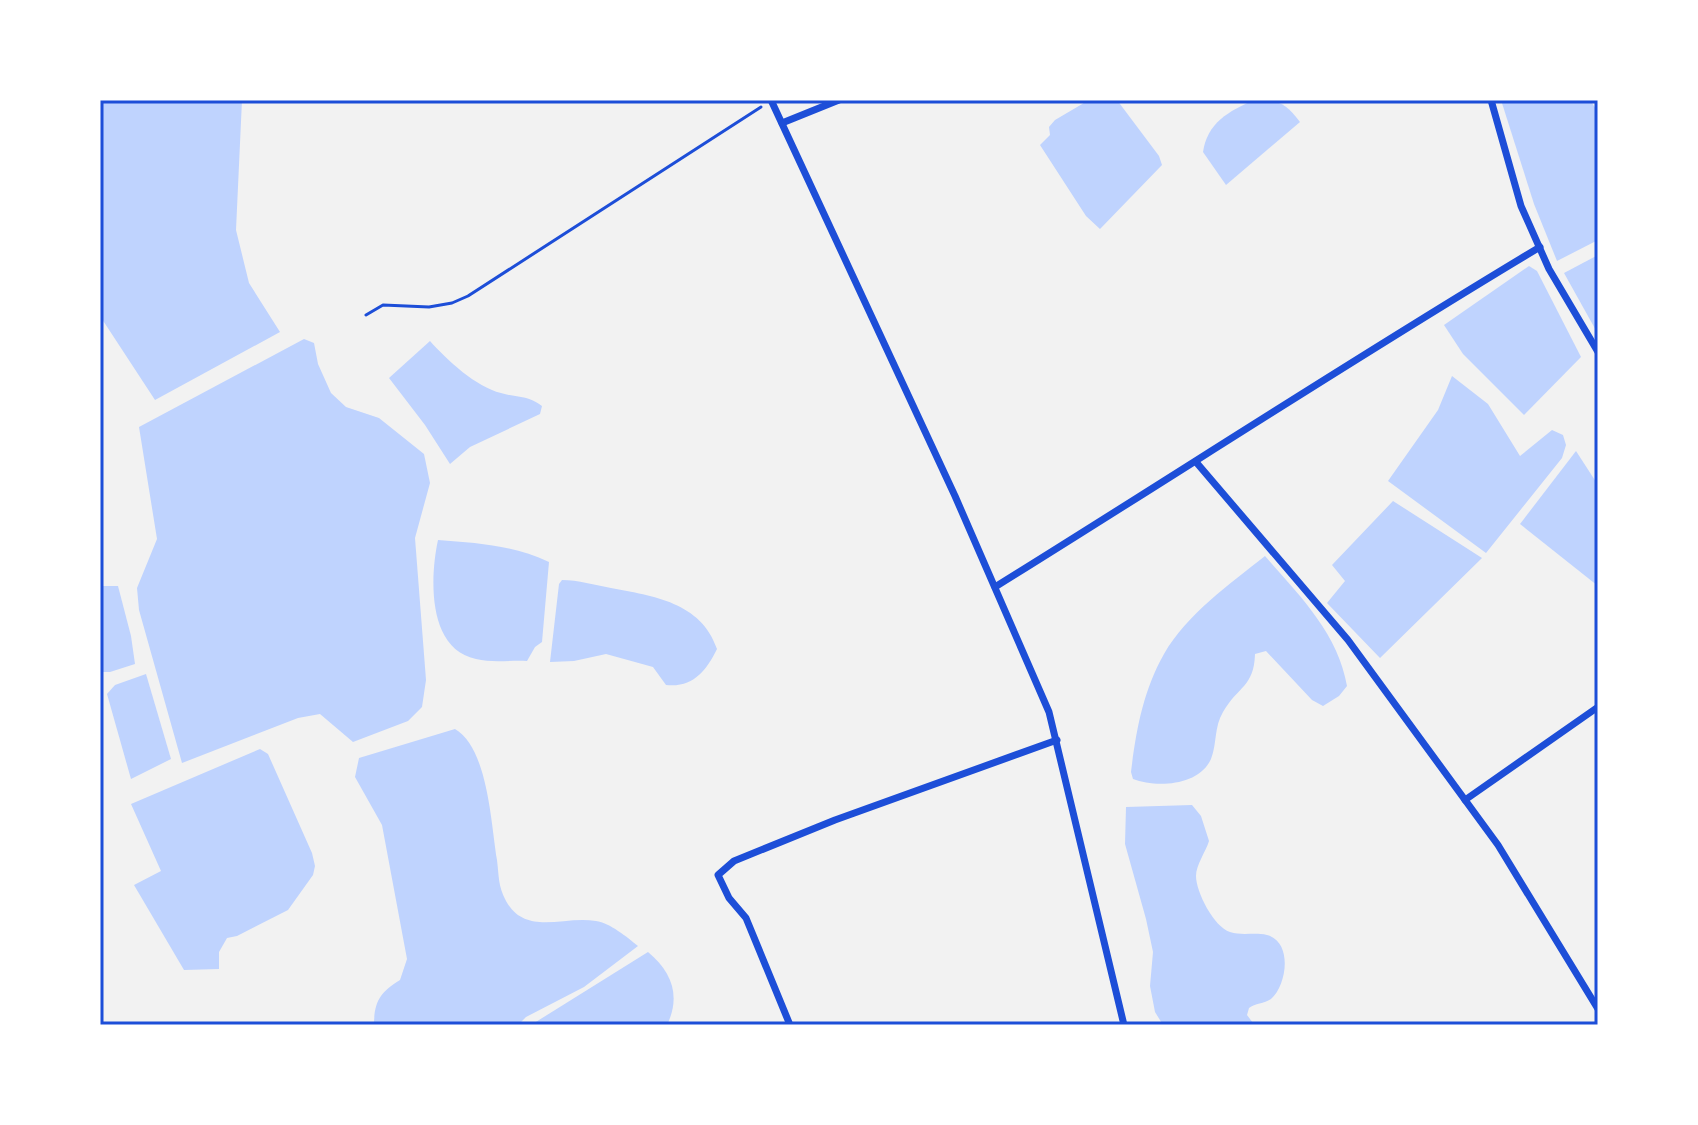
<svg xmlns="http://www.w3.org/2000/svg" width="1698" height="1125" font-family="Ubuntu,sans-serif">
  <style>
    .water { fill: #bfd3fe }
    .lines { fill: none; stroke-linecap: round; stroke-linejoin: round }
    .path { stroke: #1d4ed8; stroke-width: 3 }
    .minor { stroke: #1d4ed8; stroke-width: 7 }
    .neatline { fill: none; stroke: #1d4ed8; stroke-width: 3 }
  </style>
  <rect width="100%" height="100%" fill="#f2f2f2"/>
  <g class="water">
    <path d="M100,100h142l-6,130 13,53 31,49 -125,68 -55,-84z"/>
    <path d="M1089,100h28l42,56 3,9 -62,64 -14,-13 -46,-71 10,-10 -1,-8 6,-7z"/>
    <path d="M1254,100c24,0 31,2 46,22l-74,63 -23,-33c4,-29 26,-41 51,-52z"/>
    <path d="M1501,100h89l8,12v128l-41,21 -23,-57z"/>
    <path d="M1598,255v79l-34,-61z"/>
    <path d="M1529,266l8,5 44,86 -57,58 -61,-61 -19,-29z"/>
    <path d="M304,339l10,4 4,21 13,29 15,14 33,11 45,36 6,29 -15,55 11,142 -4,27 -14,14 -55,21 -33,-28 -22,4 -116,45 -43,-153 -2,-22 20,-49 -18,-112z"/>
    <path d="M430,341c17,19 46,46 71,52 16,5 27,2 41,13l-2,8 -70,33 -20,17 -25,-39 -36,-47z"/>
    <path d="M1452,376l36,28 32,52 32,-26 11,5 3,10 -4,13 -76,95 -98,-72 50,-71z"/>
    <path d="M1576,451l22,34v101l-78,-62z"/>
    <path d="M1393,501l89,57 -102,100 -53,-55 18,-22 -13,-16z"/>
    <path d="M438,540c39,3 75,5 111,22l-7,80 -7,5 -8,14c-16,-1 -35,2 -51,-2 -49,-10 -46,-82 -38,-119z"/>
    <path d="M1265,556c34,39 73,77 82,130l-8,10 -16,10 -11,-6 -46,-49 -11,3c-1,33 -17,32 -32,58 -9,15 -6,32 -12,47 -12,27 -55,29 -78,20l-2,-7c5,-41 12,-81 33,-118 23,-40 66,-70 101,-98z"/>
    <path d="M562,580c16,0 33,5 49,8 42,8 90,14 106,61 -11,22 -24,39 -51,36l-13,-18 -47,-13 -32,7 -24,1 9,-78z"/>
    <path d="M100,586h18l13,50 4,28 -25,8h-10z"/>
    <path d="M146,674l25,85 -40,20 -24,-85 8,-9z"/>
    <path d="M455,729c33,19 36,95 42,131 2,16 1,26 9,41 20,36 58,14 90,20 14,2 31,16 42,25l-54,41 -58,30 -5,5v3h-147c0,-23 6,-33 26,-45l7,-21 -25,-134 -27,-48 4,-19z"/>
    <path d="M260,749l8,5 44,99 3,13 -2,9 -25,35 -51,26 -10,2 -8,14v17l-35,1 -50,-85 27,-14 -30,-67z"/>
    <path d="M1192,805l9,11 8,25c-3,10 -13,24 -13,35 0,16 18,51 34,56 12,4 25,0 37,3 26,7 20,50 4,64 -7,5 -16,4 -22,9l-2,7 6,8 8,2h-98l-8,-13 -5,-26 3,-34 -7,-33 -21,-75 1,-37z"/>
    <path d="M648,952c24,20 33,44 19,73h-136z"/>
  </g>
  <g class="lines">
    <path class="path" d="M366,315l17,-10 46,2 23,-4 16,-7 293,-189"/>
    <g class="minor">
      <path d="M771,100l184,396 94,216 75,313"/>
      <path d="M1491,100l30,106 28,63 49,83"/>
      <path d="M782,123l57,-23"/>
      <path d="M1196,462l152,178 150,205 100,164"/>
      <path d="M995,587c182,-113 361,-230 545,-340"/>
      <path d="M1465,800l133,-93"/>
      <path d="M790,1025l-44,-107 -17,-20 -11,-23 16,-14 101,-41 222,-80"/>
    </g>
  </g>
  <rect width="1698" height="1125" fill="none" stroke="#ffffff" stroke-width="204"/>
  <rect x="102" y="102" width="1494" height="921" class="neatline"/>
</svg>
